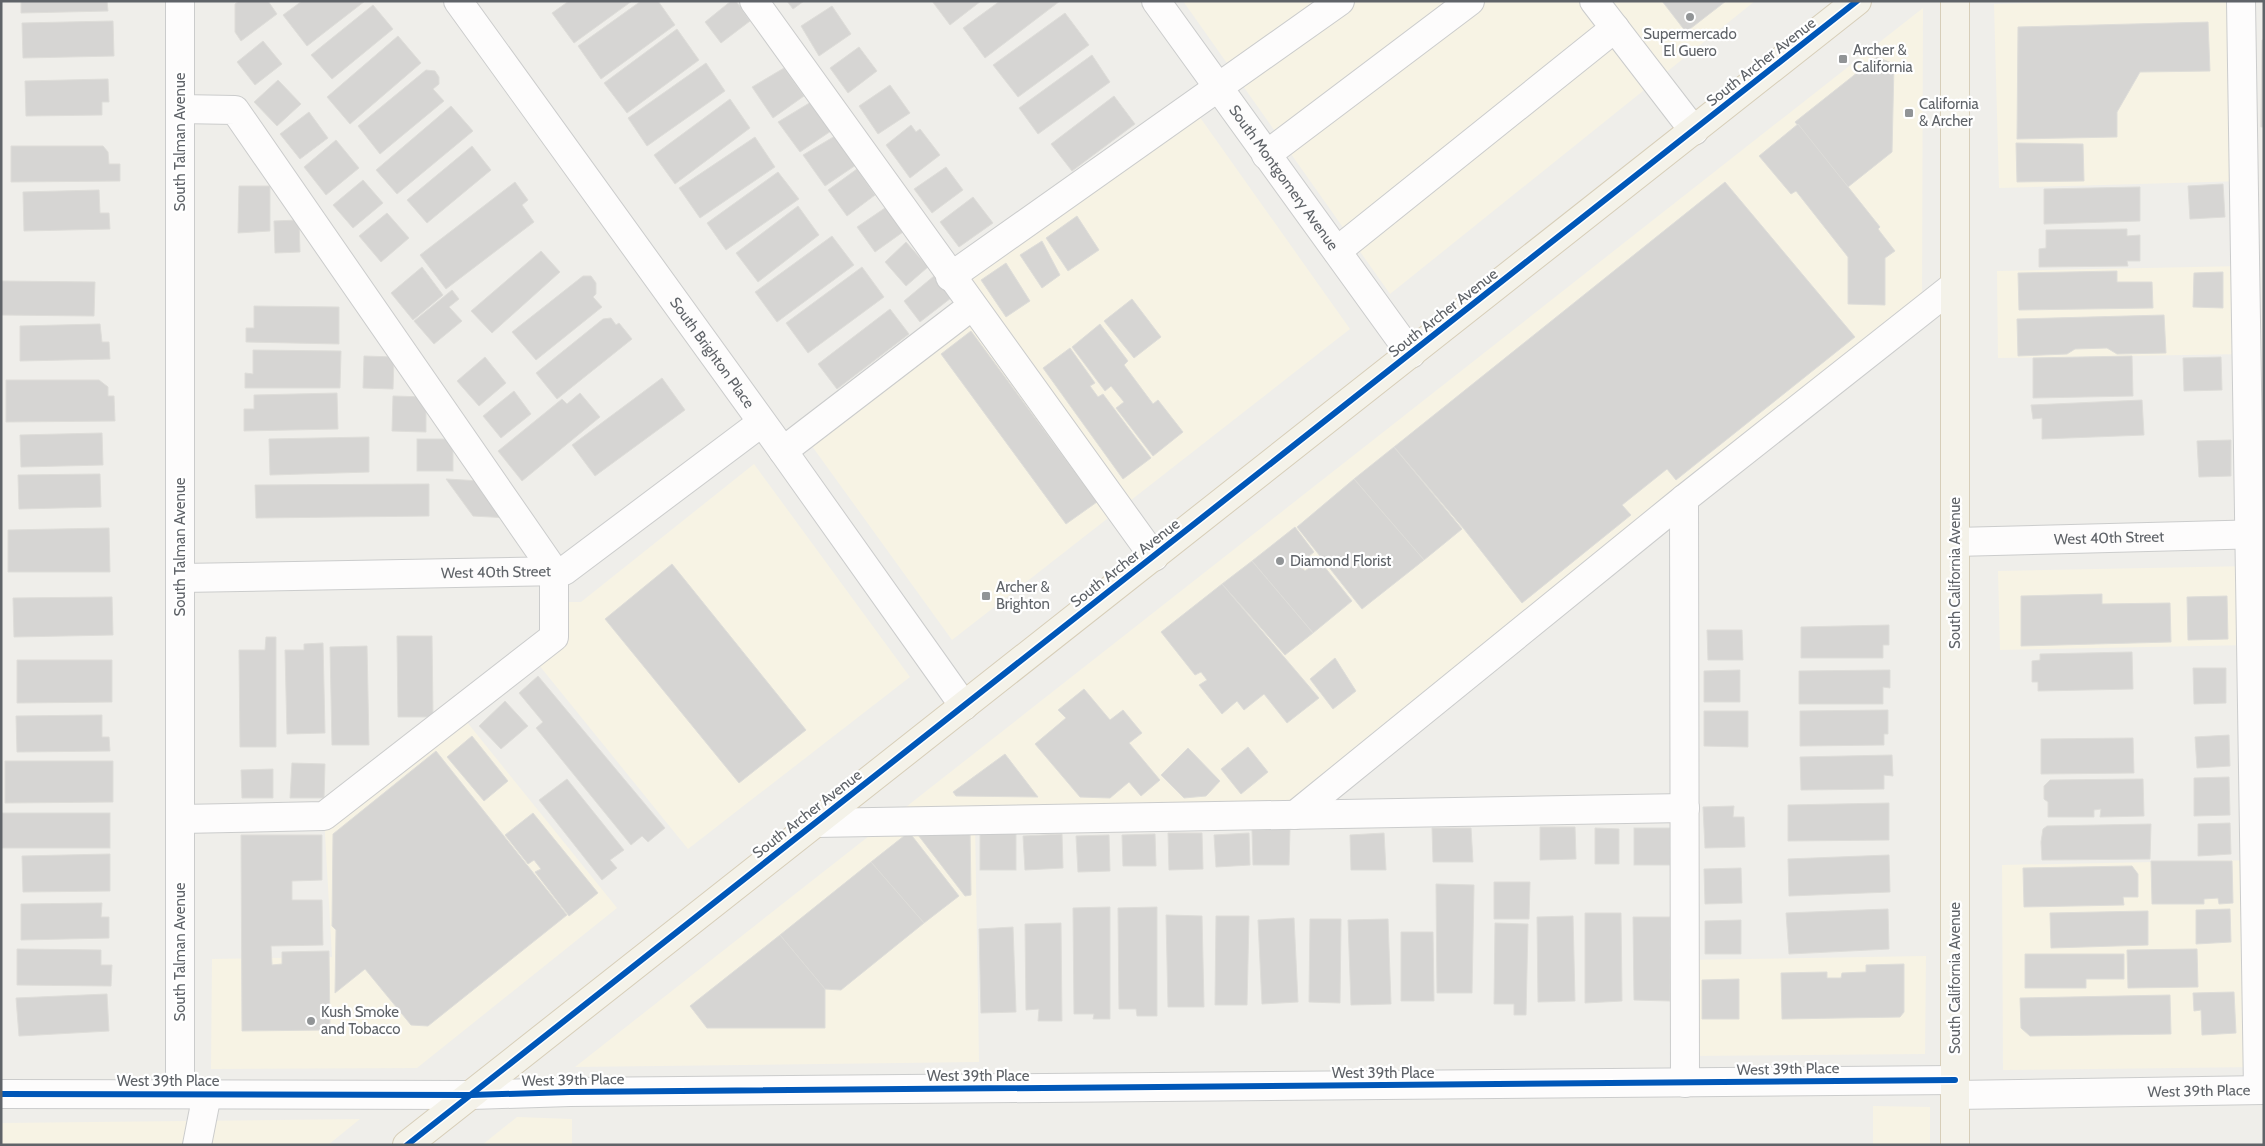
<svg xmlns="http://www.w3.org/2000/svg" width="2265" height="1146" font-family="Cabin,sans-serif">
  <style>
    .commercial { fill: #f7f3e4 }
    .building { fill: #d6d5d3; stroke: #deddd9 }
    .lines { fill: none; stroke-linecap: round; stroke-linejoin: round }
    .minor-casing { stroke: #cbcccc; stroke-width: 30 }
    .major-casing { stroke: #d7ceb8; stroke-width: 30 }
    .minor { stroke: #fdfcfc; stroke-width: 28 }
    .major { stroke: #f4f2e9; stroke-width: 28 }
    .cycleway-casing { stroke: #fff; stroke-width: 9 }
    .cycleway { stroke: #0057b8; stroke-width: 6 }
    .poi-dot { fill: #919496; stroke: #fff; stroke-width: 2 }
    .labels { text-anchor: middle; stroke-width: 4.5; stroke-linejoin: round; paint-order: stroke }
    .poi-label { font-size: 15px; fill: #5f6368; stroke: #fff; text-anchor: start }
    .street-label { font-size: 15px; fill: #5f6368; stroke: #fff }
  </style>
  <rect width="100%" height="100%" fill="#efeeea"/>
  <g class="commercial">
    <path d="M1183,1h572l-365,293z"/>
    <path d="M2097,1h144l3,180 -245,7 -5,-184z"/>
    <path d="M1923,8l-1,303 -627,504 -320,6 4,241 -404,5z"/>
    <path d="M1192,106l158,223 -398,311 -148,-205 168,-128 -22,-30z"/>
    <path d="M2245,266l2,88 -249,4 -1,-87z"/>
    <path d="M754,464l156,213 -222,172 -158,-195 24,-52h27z"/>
    <path d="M2250,566l1,79 -251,5 -2,-79z"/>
    <path d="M458,711l159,197 -200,160 -206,1 1,-110 120,-2 -8,-141z"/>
    <path d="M2254,860l4,207 -255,3 -1,-205z"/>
    <path d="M1926,956l-1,98 -240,2v-96z"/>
    <path d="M1873,1106l57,1v38h-57z"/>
    <path d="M517,1117l55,2v26h-90z"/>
    <path d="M360,1119l-32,26h-327v-22z"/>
  </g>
  <g class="building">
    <path d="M21,1h86l1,10 -87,2z"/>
    <path d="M239,1h29l9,13 -36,27 -6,-9v-28z"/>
    <path d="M302,1h63l-58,45 -24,-31z"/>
    <path d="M569,1h63l-58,42 -22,-30z"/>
    <path d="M641,1h17l17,24 -74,54 -23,-33z"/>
    <path d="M731,1h5l14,20 -29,22 -16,-21z"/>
    <path d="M787,1h17l-11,8z"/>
    <path d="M932,1h49l-31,24z"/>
    <path d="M1000,1h60l-75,57 -22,-30z"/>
    <path d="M1662,1h64l-40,31z"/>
    <path d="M373,5l20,24 -61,50 -21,-24z"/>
    <path d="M832,6l19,28 -32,22 -18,-30z"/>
    <path d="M1065,13l24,32 -71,52 -25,-32z"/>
    <path d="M113,21l1,35 -91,2 -1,-35z"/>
    <path d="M2208,22l2,49 -70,1 -23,40v25l-100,2 1,-112z"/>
    <path d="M677,29l22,31 -72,53 -23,-30z"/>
    <path d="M398,36l23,27 -71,61 -23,-27z"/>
    <path d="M2262,40h2v87h-3z"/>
    <path d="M263,41l19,23 -27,21 -18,-23z"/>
    <path d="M859,47l18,24 -29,22 -18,-25z"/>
    <path d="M1092,55l18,27 -72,52 -19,-26z"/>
    <path d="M1877,57l17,7 -2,88 -44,35 -53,-65z"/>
    <path d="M706,63l19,28 -78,55 -19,-28z"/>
    <path d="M784,68l20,28 -31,22 -21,-31z"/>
    <path d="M426,70l9,1 4,6v7l-6,5 11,12 -64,53 -22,-28z"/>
    <path d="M108,79l1,23h-7v13l-76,1 -1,-35z"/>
    <path d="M278,80l23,24 -24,22 -23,-24z"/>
    <path d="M890,85l20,28 -32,21 -19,-28z"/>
    <path d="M1114,96l21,28 -63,47 -21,-27z"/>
    <path d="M730,99l20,29 -75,56 -21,-29z"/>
    <path d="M811,102l20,29 -31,21 -22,-30z"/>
    <path d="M451,106l22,25 -76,63 -21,-24z"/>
    <path d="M309,112l19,26 -28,21 -20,-25z"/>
    <path d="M1798,124l82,103 -2,2 17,22 -10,7v47l-37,-1v-47l-52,-66 -5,3 -32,-38z"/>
    <path d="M911,125l5,7 4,-3 20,26 -30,23 -24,-33z"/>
    <path d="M835,136l21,29 -31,21 -22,-31z"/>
    <path d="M755,137l20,30 -75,51 -21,-30z"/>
    <path d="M336,140l23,28 -33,27 -22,-28z"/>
    <path d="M2016,143l67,1 1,37 -67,1z"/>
    <path d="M11,146h92l5,6 1,12h11v17l-109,1z"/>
    <path d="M472,146l19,24 -64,53 -20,-23z"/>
    <path d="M946,167l17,23 -31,23 -18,-24z"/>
    <path d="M857,169l18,26 -28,21 -19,-26z"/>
    <path d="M778,172l21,27 -73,51 -19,-27z"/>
    <path d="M363,180l20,23 -30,25 -20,-23z"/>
    <path d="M515,182l13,18 -6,5 12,17 -88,67 -26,-34z"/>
    <path d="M1725,182l130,155 -179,143 -9,-11 -45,36 9,10 -109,88 -58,-74 -70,-82z"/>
    <path d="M2223,184l2,33 -35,2 -2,-33z"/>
    <path d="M239,186h31v45l-32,2z"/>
    <path d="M2140,187v34l-96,3v-35z"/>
    <path d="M99,190l1,23h9l1,16 -86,2 -1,-39z"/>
    <path d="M973,197l20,26 -34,24 -19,-25z"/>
    <path d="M798,206l21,29 -61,47 -22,-29z"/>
    <path d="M885,208l18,24 -28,20 -18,-25z"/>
    <path d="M387,213l22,25 -28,24 -22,-26z"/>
    <path d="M1077,216l22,34 -31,21 -22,-33z"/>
    <path d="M299,220l1,32 -25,1 -1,-32z"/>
    <path d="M2127,229v7l13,-1v26h-13l1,5 -89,1v-18l7,-1v-18z"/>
    <path d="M832,236l22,29 -77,57 -22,-30z"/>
    <path d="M1042,241l18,34 -18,13 -22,-33z"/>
    <path d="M906,242l22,25 -22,19 -21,-24z"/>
    <path d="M541,251l19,21 -68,61 -21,-22z"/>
    <path d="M1006,263l24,38 -24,16 -25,-37z"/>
    <path d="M422,267l21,28 -30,25 -22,-27z"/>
    <path d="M862,267l22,30 -76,56 -22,-30z"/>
    <path d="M2117,271v11h35l1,26 -134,2 -1,-37z"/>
    <path d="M2223,272v36l-30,-1 1,-34z"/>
    <path d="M583,276h8l5,7v11l-3,3 9,10 -66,53 -24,-28z"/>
    <path d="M934,276l17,22 -31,24 -16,-21z"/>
    <path d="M1,281l94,1 -1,34 -93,-1z"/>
    <path d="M452,290l7,9 -10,8 13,14 -28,23 -20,-23z"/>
    <path d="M1132,299l29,38 -27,21 -30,-37z"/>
    <path d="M254,306l85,1v37l-93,-2v-14h8z"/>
    <path d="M890,309l19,25 -72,55 -19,-25z"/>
    <path d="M2164,315l2,38 -49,1 -10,-6 -32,1 -8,5 -49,2 -1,-37z"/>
    <path d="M611,318l5,7 3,-2 13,16 -75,60 -21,-26 67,-54z"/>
    <path d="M100,324l2,18h7l1,17 -90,2v-35z"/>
    <path d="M1100,324l28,37 -4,4 29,39 5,-4 25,32 -30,24 -37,-48 8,-6 -13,-16 -6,5 -33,-44z"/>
    <path d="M971,331l126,171 -31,22 -125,-170z"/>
    <path d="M1070,348l25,35 -5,3 8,11 5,-3 48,64 -28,21 -80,-111z"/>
    <path d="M253,350l88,1 -1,37h-95v-15l8,1z"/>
    <path d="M364,356l30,1 -1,32 -30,-1z"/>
    <path d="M2132,356l1,40 -100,2v-40z"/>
    <path d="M485,357l21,26 -27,23 -22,-25z"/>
    <path d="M2221,357l1,33 -38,1 -1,-33z"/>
    <path d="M662,378l23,32 -90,66 -23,-31z"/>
    <path d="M6,380h93l9,7v9h6l1,25 -109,1z"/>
    <path d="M514,391l17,23 -30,24 -18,-22z"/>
    <path d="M337,393l1,36 -94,2v-22h10v-14z"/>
    <path d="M580,393l20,24 -78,64 -24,-30 64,-52 5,5z"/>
    <path d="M393,396l33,1v35l-34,-1z"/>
    <path d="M2142,400l2,35 -102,4v-21l-9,1 -2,-14z"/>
    <path d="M102,433l1,32 -82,2 -1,-32z"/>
    <path d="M369,437v35l-99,3 -1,-36z"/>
    <rect x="417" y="439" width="36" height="32"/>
    <path d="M2231,440v36l-32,1 -2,-36z"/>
    <path d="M1394,447l68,82 -38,31 -70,-81z"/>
    <path d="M100,474l1,33 -82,2 -1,-34z"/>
    <path d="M446,479l35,2 28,37 -36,-2z"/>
    <path d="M1354,479l70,81 -62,49 -65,-82z"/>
    <path d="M429,484v32l-173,2 -1,-33z"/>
    <path d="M1295,527l19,25 -15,12 6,7 14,-11 33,41 -39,32 -61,-72z"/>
    <path d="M109,528l1,44h-102v-42z"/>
    <path d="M1252,561l61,72 -28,22 -63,-71z"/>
    <path d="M672,564l134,166 -67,53 -134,-164z"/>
    <path d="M1222,584l97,114 -32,25 -23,-29 -20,16 -7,-9 -15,13 -23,-29 8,-5 -6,-8 -6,3 -34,-43z"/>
    <path d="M2102,594v10l68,-1 1,39 -150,4v-50z"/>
    <path d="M2227,596l1,43 -40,1 -1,-43z"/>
    <path d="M112,597l1,38 -99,2 -1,-39z"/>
    <path d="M1889,625v20h-6v13h-82v-31z"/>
    <path d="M1707,630h35l1,30h-35z"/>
    <path d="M397,636h35l1,81h-35z"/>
    <path d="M266,637h10v110h-36l-1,-97h26z"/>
    <path d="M323,643l2,90 -38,1 -2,-84h19v-6z"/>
    <path d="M367,646l2,99h-37l-2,-98z"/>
    <path d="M2132,652l1,37 -95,2v-9h-6v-21l8,-1v-6z"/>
    <path d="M1335,658l21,33 -23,18 -23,-30z"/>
    <path d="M17,660h95v42l-95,1z"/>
    <path d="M2193,668h33v35l-32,1z"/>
    <path d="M1740,670v32h-36v-31z"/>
    <path d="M1890,670v18l-7,-1v17h-84v-33z"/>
    <path d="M538,676l127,152 -17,14 -6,-6 -11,9 -95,-117 7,-6 -24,-29z"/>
    <path d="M1084,689l26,31 13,-10 19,23 -13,10 31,37 -19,16 -12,-14 -19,16 -30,-1 -45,-53 31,-26 -8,-8z"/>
    <path d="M505,701l23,25 -27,23 -22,-23z"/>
    <path d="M1888,710v24h-4v11l-84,1v-35z"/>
    <path d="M1704,711h44v36l-44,-1z"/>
    <path d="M102,715v22h7l1,14 -93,1 -1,-36z"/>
    <path d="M2229,735l1,31 -33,2 -2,-31z"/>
    <path d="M472,736l36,45 -24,20 -37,-44z"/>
    <path d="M2133,738l1,35 -93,1v-35z"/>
    <path d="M1248,747l20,25 -27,22 -20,-25z"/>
    <path d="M1188,748l32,33 -14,15 -22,2 -23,-23z"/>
    <path d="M436,751l131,164 -139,111 -17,-1 -46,-56 -30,24 1,-63 -4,-4 1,-92z"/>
    <path d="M1005,754l33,43 -82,-1 -3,-4z"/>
    <path d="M1892,755l1,21 -9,-1v14l-83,1 -1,-33z"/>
    <path d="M5,761h108v41l-108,1z"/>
    <path d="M292,763l33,1 -1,34h-34z"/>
    <path d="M273,769v29h-31l-1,-28z"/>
    <path d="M2229,777l1,38 -36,1v-38z"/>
    <path d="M567,779l57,71 -14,10 7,8 -15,12 -63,-80z"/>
    <path d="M2143,779l1,37 -44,1 1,-8 -7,1v7h-46v-15l-4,-3v-13l6,-6z"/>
    <path d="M1889,803v37l-101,1v-36z"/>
    <path d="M1734,806l-1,11h11l1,30 -40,1 -2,-41z"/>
    <rect x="2" y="813" width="108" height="35"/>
    <path d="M533,813l65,80 -29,23 -34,-44 6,-3 -7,-9 -6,4 -23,-29z"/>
    <path d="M2230,823l1,31 -33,2v-32z"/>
    <path d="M2151,824l-1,35 -108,1 -1,-18 2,-13 4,-3z"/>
    <path d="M1540,827h35l1,32 -36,1z"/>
    <path d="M1432,828h39l2,34h-40z"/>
    <path d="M1595,828l24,1v35h-24z"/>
    <rect x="1634" y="828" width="36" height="37"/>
    <path d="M970,829l1,66 -6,1 -50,-65z"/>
    <path d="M1290,829l-1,36h-36l-1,-35z"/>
    <path d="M909,832l50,64 -35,27 -53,-61z"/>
    <rect x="980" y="832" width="36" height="38"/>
    <path d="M1168,833h34l1,36 -34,1z"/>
    <path d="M1249,833l1,32 -34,2 -2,-32z"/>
    <path d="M1384,833l2,37h-35l-1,-35z"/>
    <path d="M1062,834l1,34 -38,2 -2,-34z"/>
    <path d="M1155,834l1,32h-33l-1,-31z"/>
    <path d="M241,835h81v45l-30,1v19h30l1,45 -52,1 1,19 10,-1v-12l47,-1 1,79 -88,1z"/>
    <path d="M1109,835l1,36 -32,1 -2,-36z"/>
    <path d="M110,854v37l-87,1 -1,-36z"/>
    <path d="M1889,855l1,37 -101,4 -1,-37z"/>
    <path d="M2151,861h81l1,42 -14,1 -1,-6 -14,1v5h-52z"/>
    <path d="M871,862l53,61 -83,67 -16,-1 -45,-54z"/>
    <path d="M2132,866l6,8v23h-15l1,8 -100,2 -1,-39z"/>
    <path d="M1741,868l1,35 -37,1 -1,-35z"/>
    <path d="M1494,882h36l-1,37h-35z"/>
    <path d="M1436,884l38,1 -2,108h-35z"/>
    <path d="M102,903l-1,14h8v21l-88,2v-36z"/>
    <path d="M1110,907v112h-17l1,-5h-20l-1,-106z"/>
    <path d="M1157,907v109h-20l-1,-7h-17l-1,-101z"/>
    <path d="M1888,909l1,40 -100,5 -3,-41z"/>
    <path d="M2230,909l1,33 -35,2v-34z"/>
    <path d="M2148,911v34l-97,3 -1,-35z"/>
    <path d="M1585,913h36l1,88 -37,2z"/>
    <path d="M1166,915l36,1 2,91h-36z"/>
    <path d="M1216,916h33l-2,89h-32z"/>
    <path d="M1573,916l2,85 -37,1 -1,-85z"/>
    <path d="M1633,917h37v84l-36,-1z"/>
    <path d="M1294,918l4,84 -36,2 -4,-84z"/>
    <path d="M1310,919h31l-1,84 -31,-1z"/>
    <path d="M1388,919l3,85 -40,1 -3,-85z"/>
    <path d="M1741,920v34h-36v-33z"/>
    <path d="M1061,923l1,98h-24l1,-12 -13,1 -1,-86z"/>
    <path d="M1495,923l33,1 -2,91h-12v-11h-20z"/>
    <path d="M1013,927l3,85 -35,1 -2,-84z"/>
    <path d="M1401,932h32l1,69h-33z"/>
    <path d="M780,935l45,54v39h-118l-17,-22z"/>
    <path d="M17,949l84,1v15h11l-1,21 -94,-1z"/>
    <path d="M2197,949l1,38 -70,1 -1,-38z"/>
    <path d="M2025,954h99v25h-38v9h-61z"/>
    <path d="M1904,964v48l-4,5 -118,2 -1,-46 46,-1v6h14l1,-5 24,-1v-7z"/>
    <path d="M1739,979v40h-37v-39z"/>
    <path d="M2234,992l2,41 -34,2 -1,-25 -7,1 -1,-18z"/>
    <path d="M107,994l2,37 -90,5 -3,-38z"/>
    <path d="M2170,995l1,39 -141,2 -9,-8 -1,-30z"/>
  </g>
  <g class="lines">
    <defs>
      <g id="minor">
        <path d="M180,1v1093"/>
        <path id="s1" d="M458,1l325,450 181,255"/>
        <path d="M754,1l400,556"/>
        <path id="s2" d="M1156,1l255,353"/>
        <path d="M1594,1l100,130"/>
        <path d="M2241,1l17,1089"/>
        <path d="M180,109l55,1 319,461v66l-230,179 -143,3"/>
        <path d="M1266,155l204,-154"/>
        <path d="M1337,251l278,-223"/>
        <path d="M950,277l390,-276"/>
        <path d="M783,451l189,-145"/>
        <path d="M1684,499l1,584"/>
        <path id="s3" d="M1955,542l309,-8"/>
        <path id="s4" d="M181,578l383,-7 197,-148"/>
        <path d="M1295,815l389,-316 271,-214"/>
        <path d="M815,823l870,-15"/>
        <path d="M1,1094l470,1 99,-3 1385,-12"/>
        <path id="s5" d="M1955,1095l309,-5"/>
        <path d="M197,1145l10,-51"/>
      </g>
      <g id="major">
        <path d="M407,1145l1450,-1144"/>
        <path d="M1955,1145v-1144"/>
      </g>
    </defs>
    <use href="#minor" class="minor-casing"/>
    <use href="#major" class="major-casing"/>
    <use href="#minor" class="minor"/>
    <use href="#major" class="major"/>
    <defs>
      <g id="cycleway">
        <path d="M1,1094l470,1 99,-3 1385,-12"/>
        <path d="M407,1145l1450,-1144"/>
      </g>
    </defs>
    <use href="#cycleway" class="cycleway-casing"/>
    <use href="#cycleway" class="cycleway"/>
  </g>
  <g class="poi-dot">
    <circle cx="1690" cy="17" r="5"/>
    <rect x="1838" y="54" width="10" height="10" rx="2.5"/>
    <rect x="1904" y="108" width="10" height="10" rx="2.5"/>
    <circle cx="1280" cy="561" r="5"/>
    <rect x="981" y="591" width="10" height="10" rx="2.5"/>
    <circle cx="311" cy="1021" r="5"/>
  </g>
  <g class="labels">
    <g class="poi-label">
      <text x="1690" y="39" text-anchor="middle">Supermercado<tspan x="1690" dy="17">El Guero</tspan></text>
      <text x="1853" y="55">Archer &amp;<tspan x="1853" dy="17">California</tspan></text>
      <text x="1919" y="109">California<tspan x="1919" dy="17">&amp; Archer</tspan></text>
      <text x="1290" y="566">Diamond Florist</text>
      <text x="996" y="592">Archer &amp;<tspan x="996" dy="17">Brighton</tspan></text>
      <text x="321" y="1017">Kush Smoke<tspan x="321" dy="17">and Tobacco</tspan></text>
    </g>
    <g class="street-label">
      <text transform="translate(1761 62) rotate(-38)" y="5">South Archer Avenue</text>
      <text transform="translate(180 142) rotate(-90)" y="5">South Talman Avenue</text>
      <text dy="5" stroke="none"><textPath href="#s2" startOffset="218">South Montgomery Avenue</textPath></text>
      <text transform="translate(1443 313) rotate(-38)" y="5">South Archer Avenue</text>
      <text dy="5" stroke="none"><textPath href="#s1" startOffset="434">South Brighton Place</textPath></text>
      <text dy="5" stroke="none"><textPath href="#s3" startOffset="154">West 40th Street</textPath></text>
      <text transform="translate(180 547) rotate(-90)" y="5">South Talman Avenue</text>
      <text transform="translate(1125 563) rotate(-38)" y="5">South Archer Avenue</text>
      <text dy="5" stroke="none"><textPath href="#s4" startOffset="315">West 40th Street</textPath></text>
      <text transform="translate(1955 573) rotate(-90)" y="5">South California Avenue</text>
      <text transform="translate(807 814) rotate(-38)" y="5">South Archer Avenue</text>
      <text transform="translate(180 952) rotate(-90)" y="5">South Talman Avenue</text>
      <text transform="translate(1955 978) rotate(-90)" y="5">South California Avenue</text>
      <text transform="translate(1788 1069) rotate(-1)" y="5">West 39th Place</text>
      <text x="1383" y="1078">West 39th Place</text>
      <text x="978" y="1081">West 39th Place</text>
      <text transform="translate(573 1080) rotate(-1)" y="5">West 39th Place</text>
      <text x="168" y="1086">West 39th Place</text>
      <text dy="5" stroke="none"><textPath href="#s5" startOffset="244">West 39th Place</textPath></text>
    </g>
  </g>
  <rect width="2265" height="1146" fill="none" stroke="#5f6368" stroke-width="5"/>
</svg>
